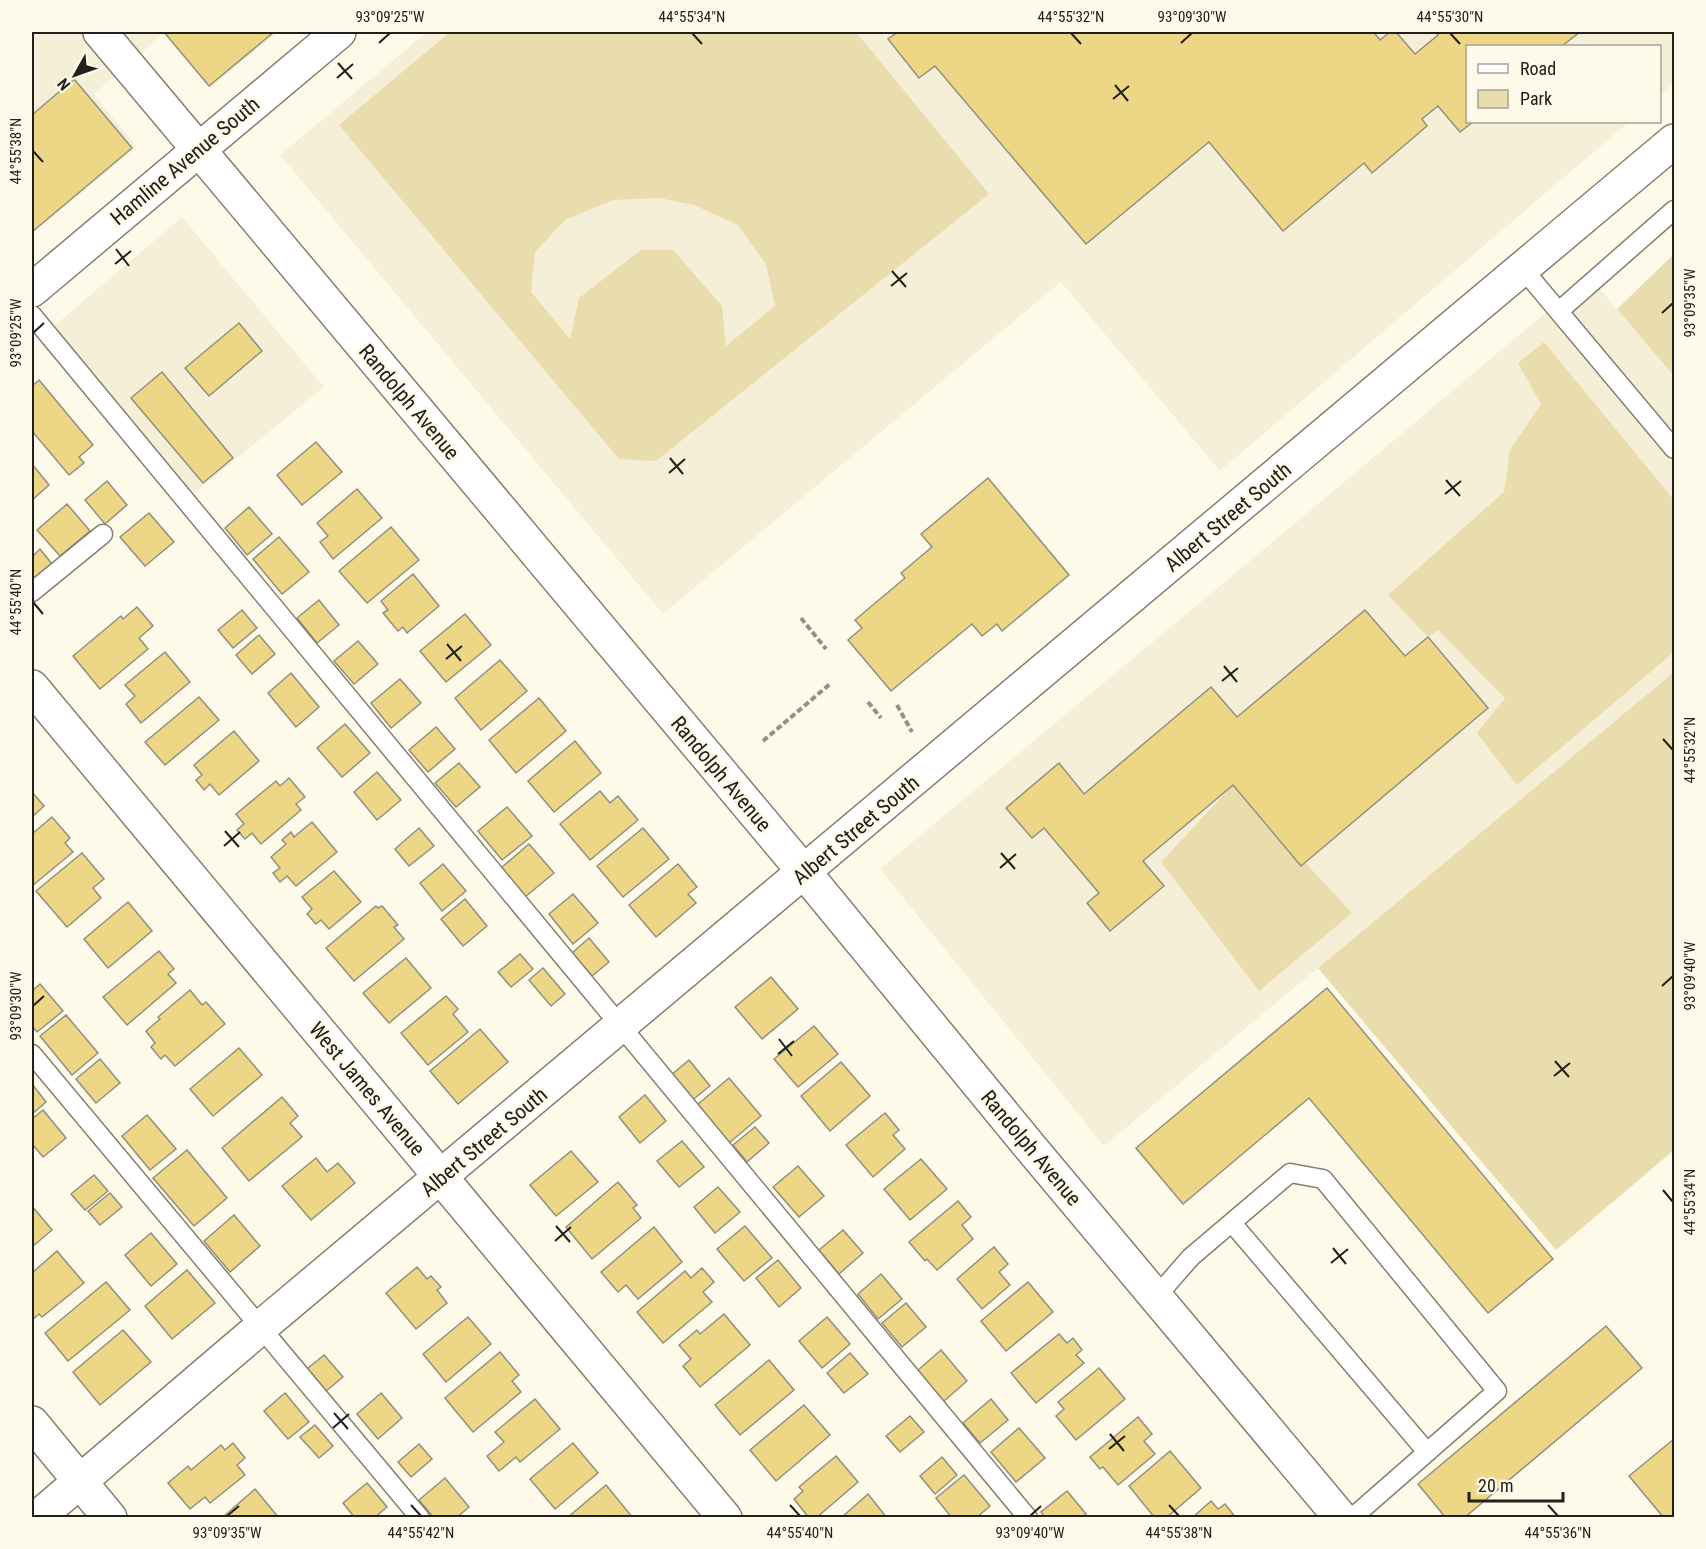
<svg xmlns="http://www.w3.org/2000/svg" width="1706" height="1549" font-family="'Roboto Condensed',sans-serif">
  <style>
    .built { fill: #f5efd7 }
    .green { fill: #e9ddae; fill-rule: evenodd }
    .building { fill: #edd787; stroke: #938f81; stroke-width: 1.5 }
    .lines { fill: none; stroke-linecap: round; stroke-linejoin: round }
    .service-casing { stroke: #848072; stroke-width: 21 }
    .minor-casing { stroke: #848072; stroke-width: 36 }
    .tertiary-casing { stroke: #848072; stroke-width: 36 }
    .secondary-casing { stroke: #848072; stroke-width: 36 }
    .path { stroke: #949287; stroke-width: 4; stroke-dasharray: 6 3; stroke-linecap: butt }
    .service { stroke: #fff; stroke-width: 18 }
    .minor { stroke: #fff; stroke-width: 33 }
    .tertiary { stroke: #fff; stroke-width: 33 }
    .secondary { stroke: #fff; stroke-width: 33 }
    .ticks { fill: none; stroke: #21201a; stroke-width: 2 }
    .labels { text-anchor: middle; stroke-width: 6; stroke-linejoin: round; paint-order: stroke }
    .street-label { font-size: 21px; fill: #21201a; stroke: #fefaea }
    .neatline { fill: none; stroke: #21201a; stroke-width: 2 }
    .ticks-label { font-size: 15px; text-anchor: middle; fill: #21201a }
  </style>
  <rect width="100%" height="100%" fill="#fefaea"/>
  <g class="built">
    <path d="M32,32h246l-68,56 -47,-54 -69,60 43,53 -105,87z"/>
    <path d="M427,32h1247v51l-14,13v-50h-192v76h161l-409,349 -159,-189 -398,332 -383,-459z"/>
    <path d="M182,217l142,170 -132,108 -138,-169z"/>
    <path d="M1589,276l85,100v296l-570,474 -224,-277 388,-323z"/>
  </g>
  <g class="green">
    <path d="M450,32h406l133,162 -333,267 -37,-2 -280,-334zM659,198l35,7 44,20 28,39 9,42 -49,40 -4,-40 -49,-56h-32l-62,48 -9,41 -39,-47 4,-40 30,-32 48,-20z"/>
    <path d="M1674,254v122l-57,-67z"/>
    <path d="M1544,342l130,158v152l-157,133 -40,-52 28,-35 -67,-68 -10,7 -40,-42 116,-103 6,-42 31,-46 -23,-41z"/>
    <path d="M1674,672v478l-118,100 -238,-282z"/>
    <path d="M1233,785l119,128 -93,78 -98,-129z"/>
  </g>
  <g class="building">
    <path d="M164,32h110l-65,54z"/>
    <path d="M898,32h480l-3,2 5,6 10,-8h6l19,22 23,-19 -3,-3h145l-18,14h-94v76h5l-13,10 -22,-26 -16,13 5,7 -55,47 -8,-10 -81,68 -74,-89 -123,102 -151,-178 -16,12 -31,-39z"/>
    <path d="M74,79l58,69 -100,84v-117z"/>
    <path d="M239,323l23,28 -53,45 -24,-28z"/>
    <path d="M162,372l71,86 -30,25 -72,-85z"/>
    <path d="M39,380l54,65 -14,12 5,6 -15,12 -37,-44v-45z"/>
    <path d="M316,442l26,30 -40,33 -25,-30z"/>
    <path d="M32,464l17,21 -17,15z"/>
    <path d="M988,478l81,97 -67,56 -5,-7 -15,12 -10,-12 -81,67 -43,-51 14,-12 -7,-8 50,-42 -4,-5 31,-26 -11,-13z"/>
    <path d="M107,481l20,24 -22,19 -20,-24z"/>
    <path d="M357,489l25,29 -49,41 -13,-17 8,-6 -11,-13z"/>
    <path d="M67,504l23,27 -30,25 -23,-26z"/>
    <path d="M249,507l23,27 -25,21 -22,-27z"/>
    <path d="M149,513l25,29 -29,24 -25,-29z"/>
    <path d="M391,527l28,33 -52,43 -28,-32z"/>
    <path d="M279,537l30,35 -27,22 -29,-35z"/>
    <path d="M40,549l12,15 -20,17v-24z"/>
    <path d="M413,574l26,32 -32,27 -4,-6 -5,4 -15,-18 5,-3 -7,-9z"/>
    <path d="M319,600l20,25 -22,18 -20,-25z"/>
    <path d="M137,607l16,19 -14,12 9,11 -48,40 -27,-33 48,-40 2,3z"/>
    <path d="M242,610l15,18 -24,20 -15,-18z"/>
    <path d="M1365,610l40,46 23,-19 60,71 -187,158 -68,-81 -90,76 21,25 -54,45 -23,-28 12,-10 -55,-65 -12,10 -26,-30 53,-45 25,31 127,-107 26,30z"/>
    <path d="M465,614l26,31 -45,37 -26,-31z"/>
    <path d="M259,635l16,19 -23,20 -16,-19z"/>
    <path d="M358,641l20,23 -24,20 -20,-23z"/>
    <path d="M165,652l25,30 -49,41 -15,-19 9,-8 -10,-11z"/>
    <path d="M500,660l27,31 -46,39 -26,-32z"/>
    <path d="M291,673l28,34 -23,20 -28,-34z"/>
    <path d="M400,679l21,24 -30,25 -20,-25z"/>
    <path d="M199,697l20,23 -54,45 -20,-23z"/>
    <path d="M539,698l27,33 -50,42 -27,-33z"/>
    <path d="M345,724l25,29 -28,24 -25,-29z"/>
    <path d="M436,727l19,22 -27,23 -19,-22z"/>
    <path d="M234,731l25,30 -40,34 -9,-11 -6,6 -8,-10 6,-5 -8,-10z"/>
    <path d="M575,741l26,32 -47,39 -26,-31z"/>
    <path d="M459,763l21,24 -24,20 -21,-24z"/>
    <path d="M377,772l24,28 -24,20 -23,-28z"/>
    <path d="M289,778l16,19 -9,7 5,6 -40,34 -9,-11 -7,6 -8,-9 7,-6 -8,-10 40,-33 4,5z"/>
    <path d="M600,791l10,12 8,-7 20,24 -48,40 -30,-36z"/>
    <path d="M32,792l12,14 -12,11z"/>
    <path d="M507,807l25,29 -30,24 -24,-29z"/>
    <path d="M52,817l18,21 -5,5 8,9 -41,34v-52z"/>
    <path d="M312,822l25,30 -41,34 -9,-10 -7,6 -7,-9 7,-5 -9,-11 15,-13 -4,-4 9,-8 3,5z"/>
    <path d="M419,828l15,18 -25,20 -14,-17z"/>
    <path d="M643,828l26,31 -46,38 -26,-31z"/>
    <path d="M529,844l25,29 -29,24 -24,-29z"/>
    <path d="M82,853l22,26 -11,9 8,10 -34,29 -31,-36z"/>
    <path d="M443,864l23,27 -24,20 -22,-28z"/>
    <path d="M678,864l19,23 -9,7 8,9 -40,34 -27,-32z"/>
    <path d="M334,871l27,31 -32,27 -8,-9 -5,4 -9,-10 5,-5 -10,-12z"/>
    <path d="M573,894l25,29 -25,21 -24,-30z"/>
    <path d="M465,899l22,27 -24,20 -22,-27z"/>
    <path d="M128,902l24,29 -44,37 -24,-29z"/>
    <path d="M376,906l2,2 4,-2 16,19 -4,2 10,12 -50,42 -28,-33z"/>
    <path d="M589,938l20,24 -17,14 -20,-23z"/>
    <path d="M159,951l15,18 -6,5 8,9 -49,42 -24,-28z"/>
    <path d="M520,954l13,15 -22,18 -13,-15z"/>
    <path d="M406,958l25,30 -42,35 -26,-30z"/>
    <path d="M543,968l22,26 -14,12 -22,-26z"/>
    <path d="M771,977l27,32 -36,30 -27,-32z"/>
    <path d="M40,984l23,27 -26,21 -5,-6v-35z"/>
    <path d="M1327,988l226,271 -65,54 -179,-215 -126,106 -47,-56z"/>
    <path d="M190,990l12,15 4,-3 19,22 -50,42 -10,-11 -4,4 -10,-12 4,-4 -9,-12 14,-12 -2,-2z"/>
    <path d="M446,996l12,13 -5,5 15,18 -40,33 -27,-32z"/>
    <path d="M66,1015l32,38 -26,22 -32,-39z"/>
    <path d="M814,1026l24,28 -40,33 -24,-28z"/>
    <path d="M480,1029l28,33 -50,42 -28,-33z"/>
    <path d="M239,1048l23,27 -49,41 -23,-27z"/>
    <path d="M100,1059l20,24 -24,20 -20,-24z"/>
    <path d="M689,1060l21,26 -19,15 -21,-25z"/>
    <path d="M841,1062l29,34 -40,35 -29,-35z"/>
    <path d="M729,1078l32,38 -32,27 -32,-38z"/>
    <path d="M32,1084l14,18 -14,12z"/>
    <path d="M645,1095l21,26 -26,22 -21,-26z"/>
    <path d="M282,1097l16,19 -8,7 12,14 -53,44 -27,-33z"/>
    <path d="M43,1110l23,28 -23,19 -11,-13v-25z"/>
    <path d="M885,1113l14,17 -6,5 12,14 -32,28 -27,-32z"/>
    <path d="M147,1115l29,34 -26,21 -28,-34z"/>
    <path d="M755,1127l14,16 -22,19 -14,-17z"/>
    <path d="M682,1141l22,26 -25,20 -22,-26z"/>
    <path d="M187,1150l40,48 -33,28 -41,-48z"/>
    <path d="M571,1151l27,31 -42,34 -26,-31z"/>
    <path d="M316,1158l11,14 11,-9 17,20 -44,37 -29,-34z"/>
    <path d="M921,1159l26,30 -37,31 -26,-31z"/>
    <path d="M798,1166l26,30 -25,21 -26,-30z"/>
    <path d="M94,1175l14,16 -23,19 -14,-16z"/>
    <path d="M618,1182l19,23 -4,3 8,10 -49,41 -26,-32z"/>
    <path d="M718,1187l22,25 -25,21 -21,-26z"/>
    <path d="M110,1193l12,14 -22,18 -12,-14z"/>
    <path d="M958,1201l13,16 -9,8 11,14 -36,31 -10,-11 -2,2 -16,-19z"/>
    <path d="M32,1206l20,24 -20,17z"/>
    <path d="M234,1215l26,31 -30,26 -26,-31z"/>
    <path d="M745,1226l27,32 -28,23 -27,-32z"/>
    <path d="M654,1227l28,35 -44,37 -12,-14 -8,7 -17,-20z"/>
    <path d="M843,1230l20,23 -24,21 -20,-24z"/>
    <path d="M151,1233l26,31 -26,22 -26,-31z"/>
    <path d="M994,1247l14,17 -9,8 11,13 -28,24 -25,-30z"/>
    <path d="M57,1251l27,32 -42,34 -3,-3 -7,6v-47z"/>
    <path d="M778,1260l23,28 -22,19 -23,-29z"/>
    <path d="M417,1267l10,12 4,-3 10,11 -4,3 10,13 -31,26 -30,-36z"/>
    <path d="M702,1268l12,14 -11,10 9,10 -49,41 -26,-31 48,-41 6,7z"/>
    <path d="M187,1270l28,33 -43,36 -27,-33z"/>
    <path d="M881,1274l21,25 -24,20 -20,-25z"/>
    <path d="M106,1282l24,28 -62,51 -23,-28z"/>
    <path d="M1028,1282l25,30 -47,39 -25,-30z"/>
    <path d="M906,1303l20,24 -24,20 -20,-24z"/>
    <path d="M724,1314l26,31 -50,42 -17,-21 8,-7 -12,-14 18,-15 3,4z"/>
    <path d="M468,1317l23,27 -45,38 -23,-28z"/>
    <path d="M827,1317l23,27 -28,24 -23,-27z"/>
    <path d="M1606,1326l36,42 -178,150h-18l-28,-34z"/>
    <path d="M123,1330l28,32 -51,43 -27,-33z"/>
    <path d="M1059,1334l8,9 6,-5 9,12 -6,5 8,8 -48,40 -25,-30z"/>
    <path d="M941,1350l26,31 -24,21 -26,-31z"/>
    <path d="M500,1352l19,23 -7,6 9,11 -48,40 -28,-34z"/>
    <path d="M850,1353l18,21 -24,19 -17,-20z"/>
    <path d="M324,1355l19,22 -17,14 -19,-22z"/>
    <path d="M769,1360l25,30 -54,45 -25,-30z"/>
    <path d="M1099,1368l26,31 -49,41 -20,-24 8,-7 -6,-7z"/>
    <path d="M285,1393l24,29 -21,17 -24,-28z"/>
    <path d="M381,1393l21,25 -24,21 -21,-25z"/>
    <path d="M535,1399l25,30 -40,33 -4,-5 -17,14 -12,-15 17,-14 -9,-10z"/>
    <path d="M991,1399l17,21 -28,23 -17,-20z"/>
    <path d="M804,1405l26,30 -54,46 -26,-31z"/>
    <path d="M910,1416l14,16 -24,20 -14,-16z"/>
    <path d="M1138,1417l14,17 -8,7 11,13 -37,31 -15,-18 -3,2 -10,-12z"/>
    <path d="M315,1425l18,21 -14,12 -19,-21z"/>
    <path d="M1019,1428l26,30 -29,24 -25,-30z"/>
    <path d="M1674,1439v79h-10l-35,-42z"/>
    <path d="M233,1443l12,15 -8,7 8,10 -35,28 -5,-6 -15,12 -22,-26 20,-17 3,4 30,-25 4,5z"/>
    <path d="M573,1443l25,30 -43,36 -25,-30z"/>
    <path d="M419,1444l13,15 -21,18 -13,-15z"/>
    <path d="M1170,1451l31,37 -35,30h-11l-26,-32z"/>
    <path d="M836,1456l22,26 -42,36h-7l-15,-19 9,-8 -4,-4z"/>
    <path d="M942,1457l15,18 -22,19 -15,-18z"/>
    <path d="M964,1475l26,31 -14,12h-24l-16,-20z"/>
    <path d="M445,1478l24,29 -13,11h-22l-15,-18z"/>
    <path d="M367,1483l20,24 -13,11h-19l-12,-15z"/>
    <path d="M606,1485l27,33h-66z"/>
    <path d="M255,1489l24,29h-57z"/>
    <path d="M1067,1491l19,23 -5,4h-36l-4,-6z"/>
    <path d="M868,1494l19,24h-46z"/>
    <path d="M1211,1501l7,8 7,-5 11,14h-44z"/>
  </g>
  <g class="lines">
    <defs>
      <g id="service">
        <path d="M1523,269l151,180"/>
        <path d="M1559,311l115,-101"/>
        <path d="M32,315l996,1203"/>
        <path d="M32,592l71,-58"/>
        <path d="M32,1054l388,464"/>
        <path d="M1232,1223l195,229"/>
        <path d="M1156,1297l35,-40 99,-84 33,6 174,212 -145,127"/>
      </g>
      <g id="minor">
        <path d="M32,687l693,831"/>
        <path d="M32,1423l78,95"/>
        <path d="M37,1518l224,-191 1413,-1186"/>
      </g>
      <path id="tertiary" d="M32,290l307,-258"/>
      <path id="secondary" d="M100,32l705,841 226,275 310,370"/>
    </defs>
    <use href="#service" class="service-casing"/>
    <use href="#minor" class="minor-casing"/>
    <use href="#tertiary" class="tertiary-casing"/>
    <use href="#secondary" class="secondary-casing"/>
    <g class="path">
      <path d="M801,618l25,31"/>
      <path d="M868,702l13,16"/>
      <path d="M897,705l15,27"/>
      <path d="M763,741l67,-57"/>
    </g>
    <use href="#service" class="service"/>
    <use href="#minor" class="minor"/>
    <use href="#tertiary" class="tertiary"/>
    <use href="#secondary" class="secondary"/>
  </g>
  <path class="ticks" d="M692,33l10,11M1071,33l10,11M1450,33l10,11M379,43l11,-10M1181,43l11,-10M338,63l14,16M337,78l16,-14M1115,85l13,16M1113,99l16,-13M33,151l10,11M116,249l13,17M115,264l16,-13M892,271l14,16M891,286l16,-13M1662,313l11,-10M33,333l11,-10M670,458l13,16M669,473l16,-14M1446,480l14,16M1445,494l16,-13M33,602l10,12M447,644l14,17M446,659l16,-13M1224,666l13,16M1222,681l16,-13M1663,739l10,11M225,831l14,16M224,846l16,-14M1001,853l14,16M1000,868l16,-14M1662,986l11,-10M33,1006l11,-10M779,1039l13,17M778,1054l16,-13M1555,1061l14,16M1554,1076l16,-13M1663,1190l10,12M556,1226l14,16M555,1241l16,-14M1333,1248l13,16M1331,1263l17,-14M334,1413l14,16M333,1428l16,-14M1110,1434l14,17M1109,1449l16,-13M411,1505l10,11M790,1505l10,11M1169,1505l10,11M1548,1505l10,11M227,1516l12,-10M1030,1516l11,-10"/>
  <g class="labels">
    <g class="street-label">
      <text transform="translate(185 161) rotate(-40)" y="7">Hamline Avenue South</text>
      <text transform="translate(409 402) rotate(50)" y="7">Randolph Avenue</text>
      <text transform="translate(1228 517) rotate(-40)" y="7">Albert Street South</text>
      <text transform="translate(721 774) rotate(50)" y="7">Randolph Avenue</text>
      <text transform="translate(856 830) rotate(-40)" y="7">Albert Street South</text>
      <text transform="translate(367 1089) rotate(50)" y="7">West James Avenue</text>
      <text transform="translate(484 1142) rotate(-40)" y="7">Albert Street South</text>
      <text transform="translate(1031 1148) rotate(50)" y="7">Randolph Avenue</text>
    </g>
  </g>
  <rect width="1706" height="1549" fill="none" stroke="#fefaea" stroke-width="66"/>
  <rect x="1466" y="45" width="195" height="78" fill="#fefaea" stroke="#a6a397" stroke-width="1.5"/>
  <rect x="1478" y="64" width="30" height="9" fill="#ffffff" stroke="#a6a397" stroke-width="1.5"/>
  <text x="1520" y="75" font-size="18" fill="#21201a">Road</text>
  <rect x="1478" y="90" width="30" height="18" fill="#e9ddae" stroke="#a6a397" stroke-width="1.5"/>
  <text x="1520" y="105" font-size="18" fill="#21201a">Park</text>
  <g transform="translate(75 75) rotate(230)" stroke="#fefaea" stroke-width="4.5" paint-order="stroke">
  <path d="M0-4.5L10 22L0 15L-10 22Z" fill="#21201a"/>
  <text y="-9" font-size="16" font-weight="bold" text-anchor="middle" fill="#21201a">N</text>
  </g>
  <path d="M1469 1492v9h94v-9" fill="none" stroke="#21201a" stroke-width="3"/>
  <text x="1478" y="1492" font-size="18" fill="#21201a" stroke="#fefaea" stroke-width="4.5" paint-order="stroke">20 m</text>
  <rect x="33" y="33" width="1640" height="1483" class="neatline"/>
  <g class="ticks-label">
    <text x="390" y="22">93°09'25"W</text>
    <text x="692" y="22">44°55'34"N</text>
    <text x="1071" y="22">44°55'32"N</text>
    <text x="1192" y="22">93°09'30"W</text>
    <text x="1450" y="22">44°55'30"N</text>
    <text transform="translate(16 151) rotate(-90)" y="5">44°55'38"N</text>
    <text transform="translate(1690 303) rotate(-90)" y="5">93°09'35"W</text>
    <text transform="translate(16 333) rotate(-90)" y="5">93°09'25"W</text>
    <text transform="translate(16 602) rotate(-90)" y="5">44°55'40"N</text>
    <text transform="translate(1690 750) rotate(-90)" y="5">44°55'32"N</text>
    <text transform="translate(1690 976) rotate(-90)" y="5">93°09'40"W</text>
    <text transform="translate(16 1006) rotate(-90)" y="5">93°09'30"W</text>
    <text transform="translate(1690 1202) rotate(-90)" y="5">44°55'34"N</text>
    <text x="227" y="1538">93°09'35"W</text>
    <text x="421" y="1538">44°55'42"N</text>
    <text x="800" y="1538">44°55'40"N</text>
    <text x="1030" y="1538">93°09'40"W</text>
    <text x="1179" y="1538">44°55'38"N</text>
    <text x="1558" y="1538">44°55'36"N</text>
  </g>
</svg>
